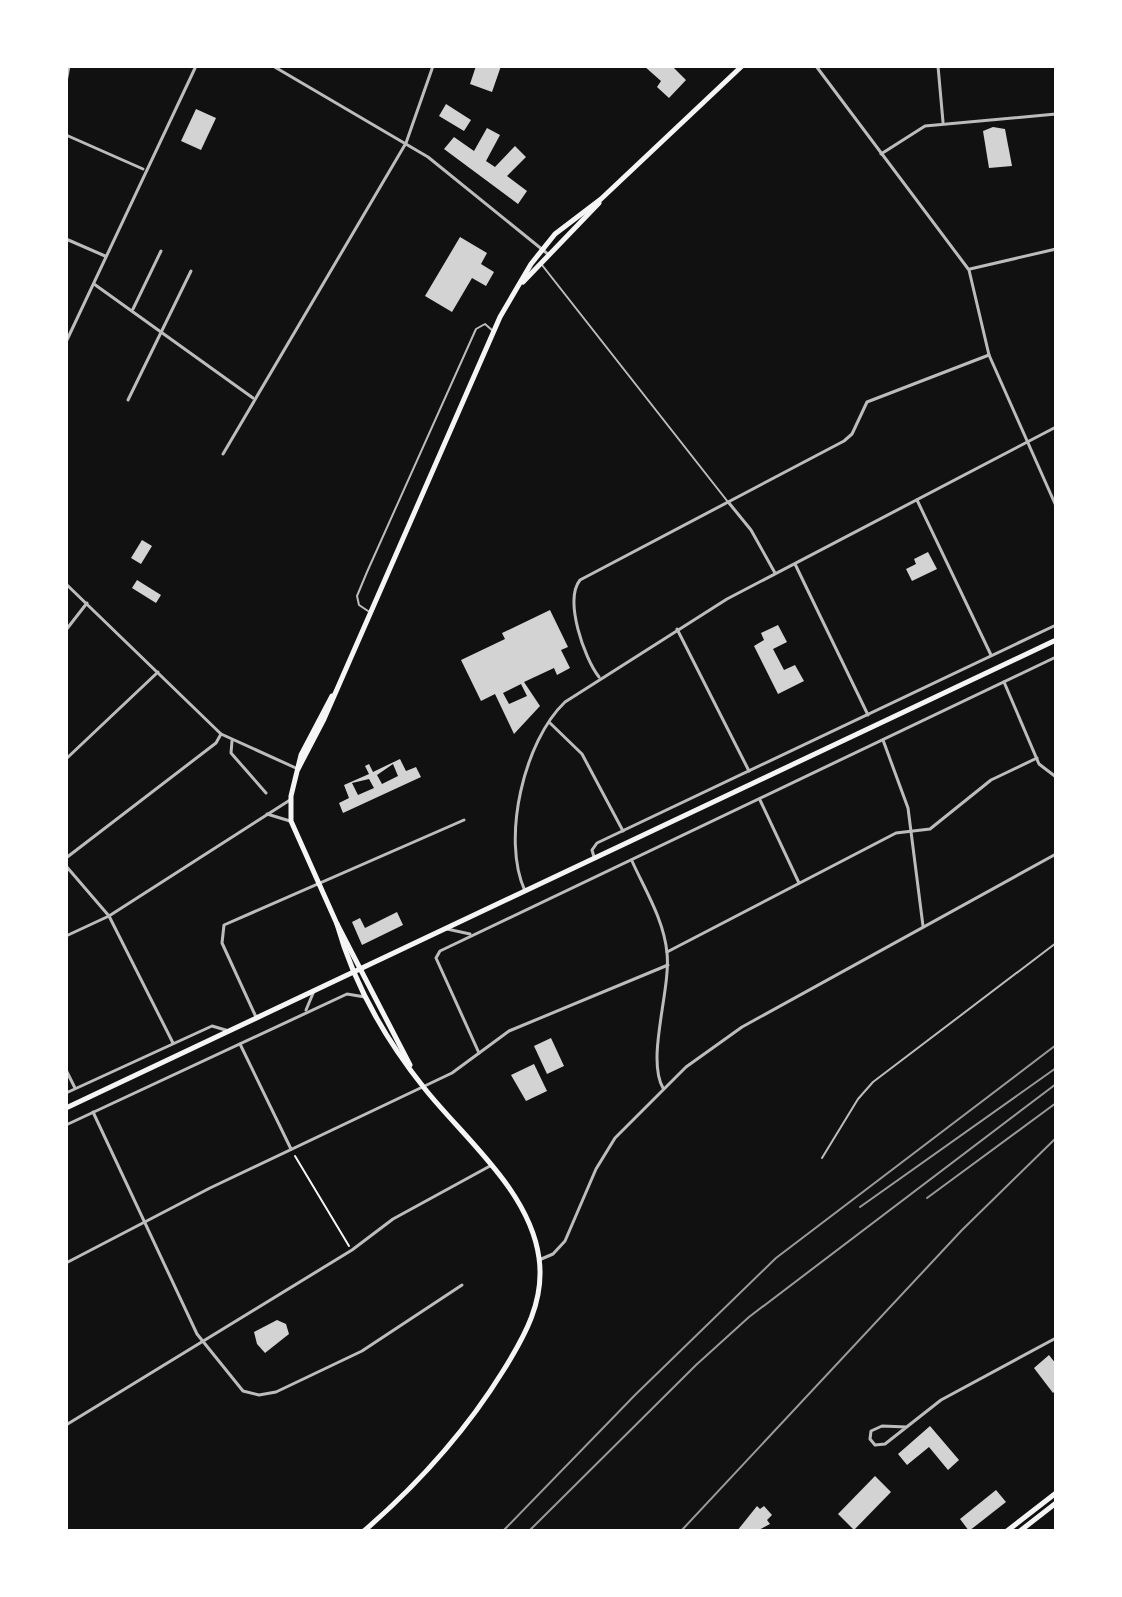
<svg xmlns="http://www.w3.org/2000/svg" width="1122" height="1597" font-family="'Noto Sans',sans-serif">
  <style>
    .building { fill: #d3d3d3; fill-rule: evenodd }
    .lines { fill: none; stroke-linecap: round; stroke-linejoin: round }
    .path { stroke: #f5f5f5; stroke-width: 2 }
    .service { stroke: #bcbcbc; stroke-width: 2 }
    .minor { stroke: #bcbcbc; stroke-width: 3 }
    .secondary { stroke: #f5f5f5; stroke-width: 5 }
    .primary { stroke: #f5f5f5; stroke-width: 5 }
    .rail { stroke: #9a9a9a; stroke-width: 2 }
  </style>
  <rect width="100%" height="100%" fill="#111"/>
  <g class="building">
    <path d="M476,66h25l-9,26 -22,-8z"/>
    <path d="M644,66h28l14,14 -17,18 -12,-11 4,-6z"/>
    <path d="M446,104l25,16 -7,11 -25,-15z"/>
    <path d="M196,109l20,9 -15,32 -20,-9z"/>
    <path d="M993,127l12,2 7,37 -23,2 -6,-37z"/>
    <path d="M487,128l13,7 -14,26 9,6 20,-21 11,11 -19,19 20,15 -9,13 -74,-55 10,-12 20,14z"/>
    <path d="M460,237l27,16 -6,11 13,8 -8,14 -14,-8 -20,34 -27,-16z"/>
    <path d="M142,540l10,6 -11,18 -10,-6z"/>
    <path d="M928,552l9,17 -25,12 -6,-12 10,-5 -2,-5z"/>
    <path d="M137,580l24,15 -5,8 -24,-15z"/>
    <path d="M550,610l18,37 -7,3 9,18 -13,7 -3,-7 -30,14 16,24 -26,28 -19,-40 -14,7 -20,-41 44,-21 -3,-6zM521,684l6,12 -18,8 -6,-11z"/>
    <path d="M778,625l9,17 -14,7 11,21 11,-5 9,16 -26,13 -24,-48 10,-6 -3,-7z"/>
    <path d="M400,759l6,12 10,-4 5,10 -78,36 -4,-10 10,-5 -5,-13 25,-11 -4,-8 4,-2 4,8zM393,764l5,12 -16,8 -5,-9zM369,779l5,9 -16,7 -6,-12z"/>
    <path d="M397,912l6,13 -41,20 -10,-23 8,-4 5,10z"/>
    <path d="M551,1038l13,28 -17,8 -13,-28z"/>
    <path d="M534,1064l13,27 -21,10 -15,-26z"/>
    <path d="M277,1320l9,4 3,10 -24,19 -8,-9 -3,-12z"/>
    <path d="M1049,1355l7,9v26l-3,3 -19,-25z"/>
    <path d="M930,1426l29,34 -11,10 -19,-23 -22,18 -9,-11z"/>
    <path d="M875,1476l16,16 -37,38 -16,-16z"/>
    <path d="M996,1490l10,12 -37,29 -9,-12z"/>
    <path d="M757,1506l3,3 4,-3 8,9 -5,5 3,4 -13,7h-20z"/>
  </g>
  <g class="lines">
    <path class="path" d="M295,1156l54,90"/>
    <g class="service">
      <path d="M542,265l186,237"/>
      <path d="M368,611l-9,-6 -2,-9 10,-24 109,-243 9,-5 8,7"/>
      <path d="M822,1158l36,-59 15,-17 183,-139"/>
    </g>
    <g class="minor">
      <path d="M273,66l155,91 121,98"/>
      <path d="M816,66l153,204 20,85 67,151"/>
      <path d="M938,66l5,56"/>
      <path d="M66,82l3,-16"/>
      <path d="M66,135l77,34"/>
      <path d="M881,154l44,-28 131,-12"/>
      <path d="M66,239l39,17"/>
      <path d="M970,269l86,-20"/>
      <path d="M94,284l159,114"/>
      <path d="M133,309l28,-58"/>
      <path d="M66,342l130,-276"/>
      <path d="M128,400l63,-129"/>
      <path d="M223,454l183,-311 27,-77"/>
      <path d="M917,500l74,155"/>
      <path d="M729,503l22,27 24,43"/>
      <path d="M795,564l73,151"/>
      <path d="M66,584l155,150 77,35"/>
      <path d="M677,629l72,142"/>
      <path d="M66,630l21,-27"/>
      <path d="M599,677c-15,-19 -35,-77 -19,-97l264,-139 8,-7 15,-32 122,-47"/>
      <path d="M1004,682l35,82 17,13"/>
      <path d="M550,723l32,31 41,77"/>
      <path d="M883,740l25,68 15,118"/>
      <path d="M232,741l-1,12 35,40"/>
      <path d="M66,759l92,-87"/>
      <path d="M760,800l39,83"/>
      <path d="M1056,802v15"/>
      <path d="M267,814l23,7"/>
      <path d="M594,857l-2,-7 5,-7 459,-218"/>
      <path d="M66,858l150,-115 5,-9"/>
      <path d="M632,861c13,29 32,59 35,92 4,37 -21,105 -4,135"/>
      <path d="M66,866l43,50 64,127"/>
      <path d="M525,891c-24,-52 -1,-150 40,-189l162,-103 329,-172"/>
      <path d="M447,929l23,5"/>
      <path d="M66,936l43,-20 181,-116"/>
      <path d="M667,952l229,-119 34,-4 61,-49 46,-22"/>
      <path d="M306,1010l8,-19"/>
      <path d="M256,1017l-34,-74 2,-18 240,-105"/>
      <path d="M240,1044l51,105"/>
      <path d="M479,1053l-43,-95 4,-7 616,-294"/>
      <path d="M66,1070l9,18"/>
      <path d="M66,1093l146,-67 17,5"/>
      <path d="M93,1112l104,222 46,57 16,4 17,-3 86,-41 100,-66"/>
      <path d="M66,1125l281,-131 18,3"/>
      <path d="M539,1260l14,-6 12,-13 31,-72 19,-31 71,-71 56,-40 314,-173"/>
      <path d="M66,1263l144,-75 242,-115 57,-42 159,-66"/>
      <path d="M66,1425l286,-175 41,-31 97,-53"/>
      <path d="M907,1427l-25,-1 -11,5 -1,8 5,6 10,-1 56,-44 115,-62"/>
    </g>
    <path class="secondary" d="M66,1108l990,-468"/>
    <g class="primary">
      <path d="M523,282l76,-79"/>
      <path d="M332,696l-31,59 -10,41v25l46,103 73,141"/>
      <path d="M298,769l26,-50 176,-402 31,-53 24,-30 46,-35 141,-133"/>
      <path d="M337,924c17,61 48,115 88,165 39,49 105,102 114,169 6,42 -14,78 -36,113 -37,60 -86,114 -139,160"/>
      <path d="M1007,1531l49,-38"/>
      <path d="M1020,1531l36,-28"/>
    </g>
    <g class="rail">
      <path d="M927,1198l129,-95"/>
      <path d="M860,1207l196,-139"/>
      <path d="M503,1531l132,-136 141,-137 280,-213"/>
      <path d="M529,1531l167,-166 53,-48 307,-233"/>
      <path d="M681,1531l281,-301 94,-92"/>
    </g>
  </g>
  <rect width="1122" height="1597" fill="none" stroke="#ffffff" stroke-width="136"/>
</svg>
